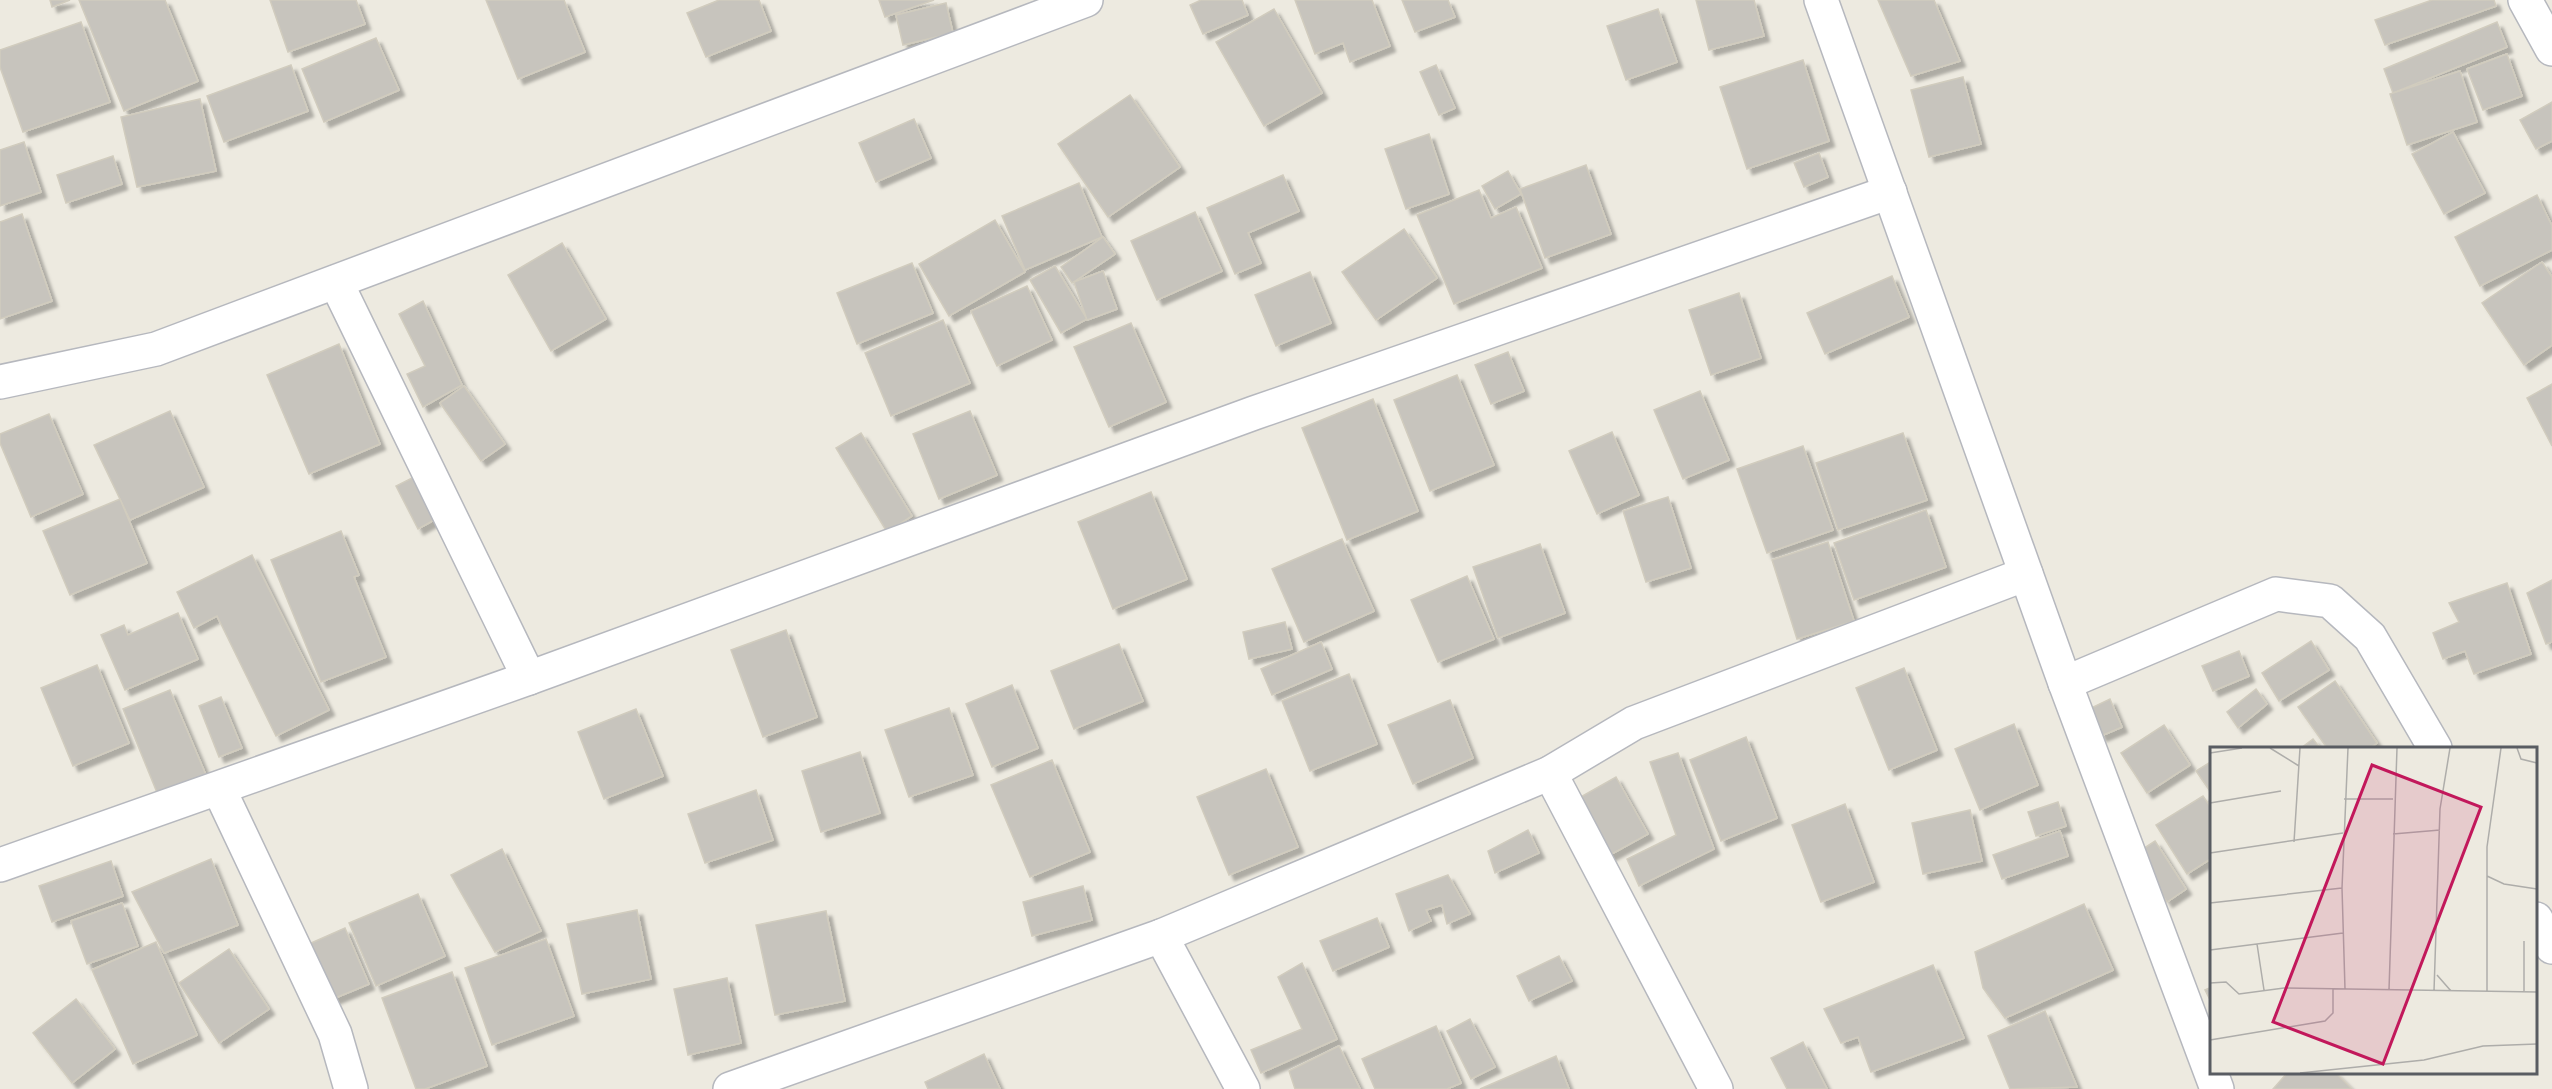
<svg xmlns="http://www.w3.org/2000/svg" width="2552" height="1089" font-family="Cabin,sans-serif">
  <style>
    .building { fill: #c7c4bd; stroke: #d1ccbe; stroke-width: 1.5; filter: url(#shadow) }
    .lines { fill: none; stroke-linecap: round; stroke-linejoin: round }
    .street-casing { stroke: #b6b8be; stroke-width: 36 }
    .street { stroke: #fff; stroke-width: 33 }
    .inset-road { fill: none; stroke: #aeadaa; stroke-width: 1.5 }
    .view { fill: #c2185b; fill-opacity: 0.15; stroke: #c2185b; stroke-width: 3 }
    .inset-edge { fill: none; stroke: #595c62; stroke-width: 3 }
  </style>
  <defs>
    <filter id="shadow"><feDropShadow dx="5.5" dy="5.5" stdDeviation="1.5" flood-color="#0004"/></filter>
  </defs>
  <rect width="100%" height="100%" fill="#edeae0"/>
  <g class="building">
    <path d="M50,0h20l-18,7z"/>
    <path d="M79,0h86l33,81 -74,30z"/>
    <path d="M270,0h86l9,24 -77,28z"/>
    <path d="M486,0h78l21,52 -67,27z"/>
    <path d="M719,0h40l12,31 -65,26 -19,-44z"/>
    <path d="M879,0h55l-49,17z"/>
    <path d="M1201,0h41l6,15 -45,19 -13,-29z"/>
    <path d="M1295,0h77l18,46 -40,16 -7,-19 -28,11z"/>
    <path d="M1402,0h46l7,17 -40,15z"/>
    <path d="M1696,0h58l10,36 -55,14z"/>
    <path d="M1878,0h56l26,61 -49,15z"/>
    <path d="M2432,0h62l2,6 -111,39 -10,-25z"/>
    <path d="M946,3l7,30 -50,12 -7,-30z"/>
    <path d="M1274,9l48,84 -58,33 -48,-84z"/>
    <path d="M1658,9l19,53 -51,18 -19,-54z"/>
    <path d="M81,22l29,80 -87,30 -23,-65v-17z"/>
    <path d="M2497,22l10,25 -114,46 -9,-24z"/>
    <path d="M376,38l23,52 -75,32 -22,-53z"/>
    <path d="M2507,54l15,42 -39,14 -16,-41z"/>
    <path d="M1803,60l26,81 -82,28 -27,-82z"/>
    <path d="M291,65l17,46 -84,31 -17,-46z"/>
    <path d="M1436,65l19,43 -16,7 -19,-43z"/>
    <path d="M2460,71l17,51 -70,23 -17,-51z"/>
    <path d="M1963,77l18,67 -52,13 -18,-67z"/>
    <path d="M1130,95l50,72 -72,50 -50,-73z"/>
    <path d="M200,99l16,72 -79,16 -16,-70z"/>
    <path d="M2552,102v39l-16,8 -16,-29z"/>
    <path d="M914,119l17,39 -55,24 -17,-39z"/>
    <path d="M2453,132l32,61 -41,21 -32,-60z"/>
    <path d="M1429,134l20,60 -43,15 -21,-60z"/>
    <path d="M24,142l17,50 -41,14v-56z"/>
    <path d="M1819,153l9,24 -24,10 -10,-24z"/>
    <path d="M113,156l9,28 -56,19 -9,-28z"/>
    <path d="M1586,165l25,69 -66,24 -25,-69z"/>
    <path d="M1508,171l13,23 -26,15 -13,-23z"/>
    <path d="M1283,175l16,36 -51,22 13,30 -26,11 -28,-66z"/>
    <path d="M1079,183l23,54 -77,33 -23,-54z"/>
    <path d="M1479,190l12,28 25,-11 26,61 -88,36 -37,-89z"/>
    <path d="M2537,195l15,31v24l-72,36 -25,-49z"/>
    <path d="M1195,212l27,59 -65,29 -26,-59z"/>
    <path d="M22,214l30,87 -52,18v-97z"/>
    <path d="M995,220l30,52 -76,44 -30,-52z"/>
    <path d="M1404,229l33,49 -61,42 -34,-48z"/>
    <path d="M1103,237l12,17 -43,29 -11,-16z"/>
    <path d="M562,243l44,76 -55,32 -43,-76z"/>
    <path d="M2542,262l10,15v68l-28,20 -42,-62z"/>
    <path d="M912,263l21,50 -76,31 -20,-51z"/>
    <path d="M1055,266l32,53 -26,14 -31,-53z"/>
    <path d="M1103,271l14,38 -30,11 -13,-38z"/>
    <path d="M1310,272l21,51 -55,23 -21,-51z"/>
    <path d="M1892,276l17,41 -84,37 -18,-41z"/>
    <path d="M1027,286l25,54 -55,26 -26,-55z"/>
    <path d="M1739,293l22,65 -50,17 -22,-65z"/>
    <path d="M423,301l39,84 -39,22 -16,-33 18,-8 -26,-52z"/>
    <path d="M943,320l27,63 -79,33 -26,-63z"/>
    <path d="M1131,323l35,79 -57,25 -35,-80z"/>
    <path d="M339,344l41,100 -71,30 -42,-99z"/>
    <path d="M1508,352l16,39 -33,13 -16,-39z"/>
    <path d="M1457,375l37,90 -64,26 -36,-91z"/>
    <path d="M2552,384v62l-25,-48z"/>
    <path d="M464,386l41,58 -24,17 -41,-58z"/>
    <path d="M1700,391l29,69 -46,19 -29,-69z"/>
    <path d="M1373,399l45,112 -71,29 -45,-112z"/>
    <path d="M170,411l34,76 -74,33 -36,-75z"/>
    <path d="M970,411l27,64 -58,24 -26,-65z"/>
    <path d="M49,414l34,80 -52,23 -31,-74v-9z"/>
    <path d="M1612,432l27,63 -42,19 -28,-63z"/>
    <path d="M861,433l51,83 -25,16 -51,-84z"/>
    <path d="M1903,433l24,67 -89,30 -22,-67z"/>
    <path d="M1803,446l30,84 -66,23 -30,-84z"/>
    <path d="M414,477l22,42 -18,10 -22,-43z"/>
    <path d="M1151,492l36,87 -74,30 -35,-87z"/>
    <path d="M1668,497l23,71 -45,14 -23,-71z"/>
    <path d="M120,499l27,64 -77,32 -27,-64z"/>
    <path d="M1926,510l20,57 -92,33 -20,-57z"/>
    <path d="M341,531l18,44 -5,2 32,80 -65,25 -50,-122z"/>
    <path d="M1342,539l32,72 -70,31 -32,-73z"/>
    <path d="M1828,542l26,79 -57,18 -25,-79z"/>
    <path d="M1540,544l25,69 -67,25 -25,-71z"/>
    <path d="M252,555l77,155 -53,26 -59,-120 -23,12 -17,-36z"/>
    <path d="M1467,576l27,63 -56,23 -27,-62z"/>
    <path d="M2552,580v62l-6,2 -19,-51z"/>
    <path d="M2507,583l24,71 -57,20 -9,-23 -22,8 -10,-26 26,-11 -10,-19z"/>
    <path d="M178,613l20,46 -73,31 -24,-55 23,-10 4,10z"/>
    <path d="M1285,622l7,27 -43,10 -6,-27z"/>
    <path d="M786,630l31,87 -54,20 -32,-87z"/>
    <path d="M2311,641l18,29 -50,31 -17,-28z"/>
    <path d="M1321,642l11,27 -60,26 -11,-26z"/>
    <path d="M1119,644l24,57 -69,28 -23,-58z"/>
    <path d="M2239,651l10,25 -36,15 -11,-25z"/>
    <path d="M97,665l32,78 -56,23 -32,-78z"/>
    <path d="M1904,668l33,82 -48,20 -33,-82z"/>
    <path d="M1349,674l28,70 -67,27 -28,-70z"/>
    <path d="M2335,681l42,62 -7,5h-43l-29,-41z"/>
    <path d="M1012,685l26,63 -46,19 -26,-63z"/>
    <path d="M2256,689l11,15 -29,24 -11,-16z"/>
    <path d="M170,690l36,85 -48,20 -35,-86z"/>
    <path d="M221,697l21,51 -23,9 -20,-51z"/>
    <path d="M2110,699l12,28 -21,9 -12,-27z"/>
    <path d="M1450,700l23,58 -60,26 -25,-59z"/>
    <path d="M949,708l24,67 -64,22 -24,-67z"/>
    <path d="M636,709l27,67 -59,23 -26,-67z"/>
    <path d="M2014,724l24,61 -58,25 -25,-61z"/>
    <path d="M2164,725l26,40 -43,28 -26,-40z"/>
    <path d="M1746,737l31,81 -56,23 -31,-81z"/>
    <path d="M2313,739l7,9h-19z"/>
    <path d="M860,752l20,61 -59,19 -19,-61z"/>
    <path d="M1678,753l36,96 -75,37 -12,-27 49,-24 -26,-73z"/>
    <path d="M1052,760l38,92 -60,25 -39,-92z"/>
    <path d="M2212,761v33l-16,-23z"/>
    <path d="M1266,769l32,78 -69,28 -32,-78z"/>
    <path d="M1616,777l32,57 -40,22 -31,-57z"/>
    <path d="M756,790l17,50 -68,23 -17,-49z"/>
    <path d="M2203,796l9,13v49l-25,16 -31,-49z"/>
    <path d="M2058,802l8,24 -30,10 -8,-24z"/>
    <path d="M1845,804l29,78 -53,20 -29,-77z"/>
    <path d="M1970,810l12,51 -59,13 -11,-51z"/>
    <path d="M1528,830l11,23 -44,20 -7,-22z"/>
    <path d="M2060,831l8,25 -66,23 -9,-24z"/>
    <path d="M2155,841l31,48 -19,13 -32,-48z"/>
    <path d="M502,849l39,82 -46,21 -44,-77z"/>
    <path d="M211,859l27,66 -74,28 -32,-61z"/>
    <path d="M111,861l12,35 -71,26 -13,-36z"/>
    <path d="M1448,875l22,39 -23,10 -5,-19 -16,5 5,11 -22,10 -13,-37z"/>
    <path d="M1083,886l9,34 -60,16 -9,-34z"/>
    <path d="M418,894l27,62 -69,30 -27,-63z"/>
    <path d="M122,903l16,43 -51,18 -16,-43z"/>
    <path d="M2084,904l29,66 -108,48 -22,-30 -8,-36z"/>
    <path d="M637,910l14,69 -69,15 -15,-70z"/>
    <path d="M826,911l19,90 -70,14 -19,-90z"/>
    <path d="M1377,918l12,29 -56,24 -13,-30z"/>
    <path d="M345,928l24,56 -46,19 -23,-55z"/>
    <path d="M546,939l28,77 -82,29 -27,-77z"/>
    <path d="M156,942l41,93 -64,29 -41,-94z"/>
    <path d="M229,949l40,60 -50,34 -40,-60z"/>
    <path d="M1559,956l13,25 -43,20 -12,-25z"/>
    <path d="M1302,963l35,76 -76,34 -10,-23 51,-21 -24,-52z"/>
    <path d="M1933,965l31,73 -93,34 -13,-35 -17,6 -17,-34z"/>
    <path d="M452,972l35,94 -62,23h-9l-34,-91z"/>
    <path d="M727,978l14,65 -53,12 -14,-66z"/>
    <path d="M2212,987v17l-7,-14z"/>
    <path d="M76,999l39,50 -43,34 -39,-50z"/>
    <path d="M2045,1011l32,76 -67,2 -22,-53z"/>
    <path d="M1470,1019l25,48 -24,12 -24,-48z"/>
    <path d="M1436,1026l25,57 -14,6h-72l-13,-30z"/>
    <path d="M1803,1042l24,47h-40l-16,-31z"/>
    <path d="M1339,1046l21,43h-65l-6,-18z"/>
    <path d="M984,1054l16,35h-72l-3,-7z"/>
    <path d="M1556,1056l13,33h-89z"/>
    <path d="M2288,1072h47l17,17h-79z"/>
  </g>
  <g class="lines">
    <defs>
      <g id="street">
        <path d="M1821,0l244,683 152,406"/>
        <path d="M2525,0l27,49"/>
        <path d="M336,282l193,396"/>
        <path d="M0,382l156,-33 930,-349"/>
        <path d="M2065,683l211,-89 54,7 40,36 65,111"/>
        <path d="M1550,773l166,316"/>
        <path d="M219,789l116,245 16,55"/>
        <path d="M0,865l529,-187 725,-265 636,-221"/>
        <path d="M2536,919l16,28"/>
        <path d="M1161,936l82,153"/>
        <path d="M730,1089l431,-153 389,-163 84,-50 392,-149"/>
      </g>
    </defs>
    <use href="#street" class="street-casing"/>
    <use href="#street" class="street"/>
  </g>
  <g transform="translate(2210 747)">
    <rect width="327" height="327" fill="#edeae0"/>
    <path class="inset-road" d="M60,1l29,18M307,1l4,11 16,4M0,6l32,-5M134,52h49M0,56l71,-12M183,87l47,-4M84,95l6,-94M0,106l133,-20M277,129l17,8 33,5M0,156l132,-15M314,194v50M47,197l7,46M0,203l133,-17M227,228l14,16M0,236l16,-1 13,12 45,-6 253,4M135,242l-3,-101 6,-140M179,243l8,-242M224,244l6,-182 10,-61M277,244v-144l14,-99M0,293l115,-19 8,-8v-24M90,326l124,-13 59,-14 54,-2"/>
    <path class="view" d="M162,18l109,42 -98,257 -110,-42z"/>
    <rect width="327" height="327" class="inset-edge"/>
  </g>
</svg>
